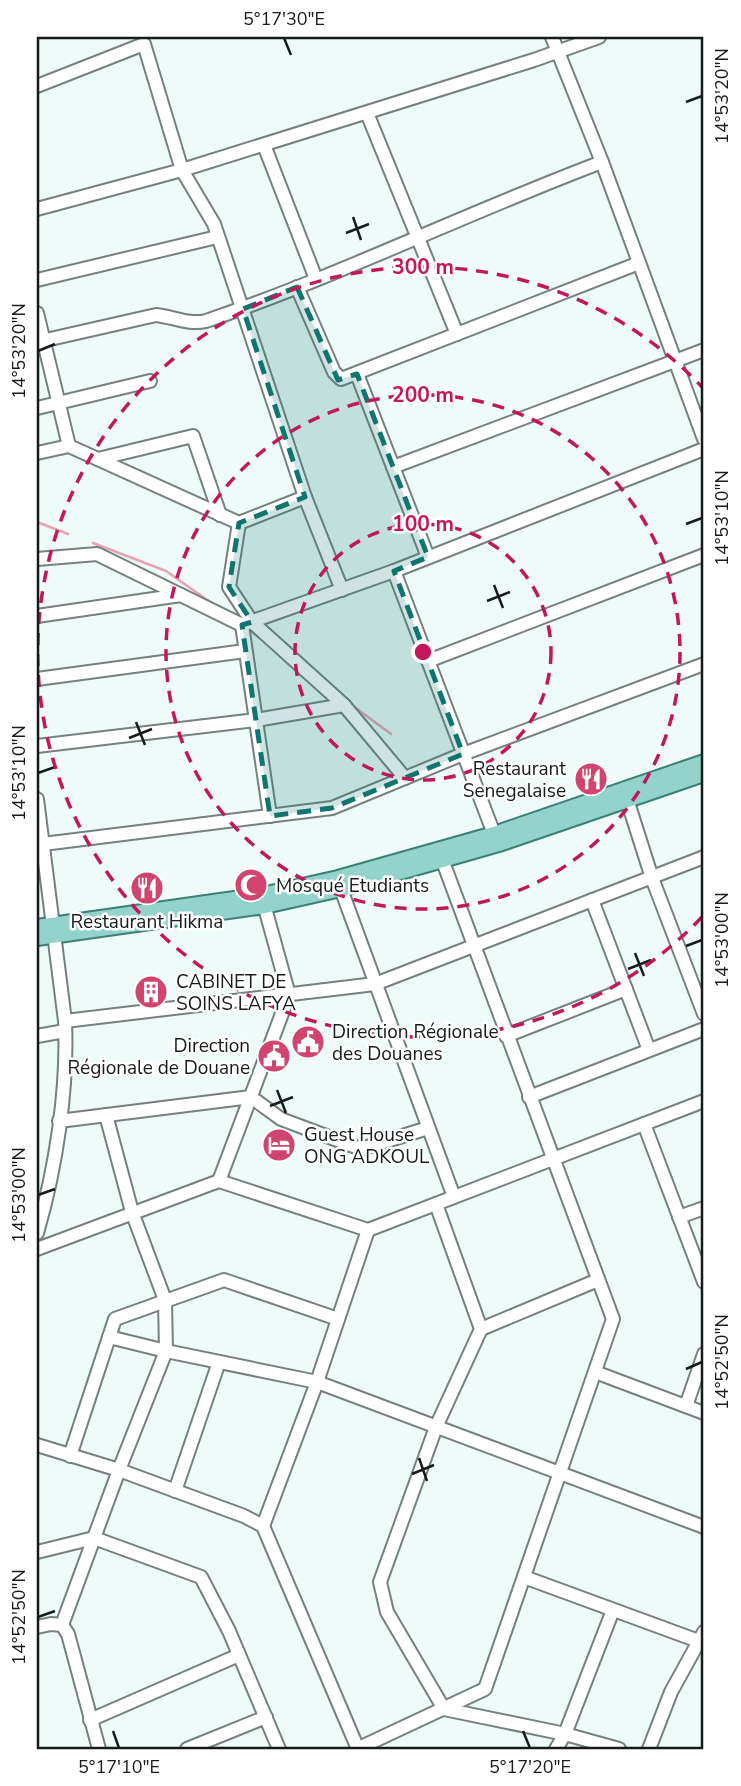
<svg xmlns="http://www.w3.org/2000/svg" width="741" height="1786" font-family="'Nunito Sans',sans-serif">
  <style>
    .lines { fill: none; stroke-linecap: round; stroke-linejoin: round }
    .stream { stroke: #e9a2b1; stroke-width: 2.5 }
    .minor-casing { stroke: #76817f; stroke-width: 16 }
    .major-casing { stroke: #3a8075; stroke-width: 18 }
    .minor { stroke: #fff; stroke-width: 12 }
    .major { stroke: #94d3ca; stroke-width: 14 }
    .marked { fill: #0f766e; fill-opacity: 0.2; stroke: #0f766e; stroke-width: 5; stroke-dasharray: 14 9; stroke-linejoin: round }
    .ticks { fill: none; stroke: #171b1b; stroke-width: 2.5 }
    .ring { fill: none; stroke: #c2185b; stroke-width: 3.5; stroke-dasharray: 12 9 }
    .labels { text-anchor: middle; stroke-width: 5; stroke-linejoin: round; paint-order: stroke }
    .poi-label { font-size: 19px; fill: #171b1b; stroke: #fff; text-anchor: start }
    .centre { fill: #c2185b; stroke: #fff; stroke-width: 3.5 }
    .ring-label { font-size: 21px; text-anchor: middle; font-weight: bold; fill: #c2185b; stroke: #fff; stroke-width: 5; stroke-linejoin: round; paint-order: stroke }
    .neatline { fill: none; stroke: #171b1b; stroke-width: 2.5 }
    .ticks-label { font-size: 18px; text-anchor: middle; fill: #171b1b }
  </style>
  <rect width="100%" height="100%" fill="#eefbf8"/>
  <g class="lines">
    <g class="stream">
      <path d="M37,522l31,12"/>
      <path d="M93,543l73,28 47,33"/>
      <path d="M247,629l20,14"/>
      <path d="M349,703l42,31"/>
    </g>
    <defs>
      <g id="minor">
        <path d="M552,37l50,125 102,277"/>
        <path d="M37,86l107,-42 38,126 32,54 91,273 37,93"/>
        <path d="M367,113l90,221"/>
        <path d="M264,145l52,134"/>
        <path d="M37,209l145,-39 352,-110 65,-23"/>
        <path d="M37,280l180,-43"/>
        <path d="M297,287l37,85 7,7 298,-116"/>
        <path d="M37,313l32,133"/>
        <path d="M37,342l119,-27c18,2 32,10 50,6 135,-46 263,-109 396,-159"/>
        <path d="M357,374l71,183"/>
        <path d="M37,408l113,-27"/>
        <path d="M37,453l32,-7 170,77 66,-26"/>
        <path d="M98,459l95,-23 27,79"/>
        <path d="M393,467l311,-117"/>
        <path d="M239,523l-10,64 23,35 92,83"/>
        <path d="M37,559l60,-5 145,71 152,-54 310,-122"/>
        <path d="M394,571l100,263"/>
        <path d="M37,616l144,-21"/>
        <path d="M242,625l28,191"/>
        <path d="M428,661l276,-106"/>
        <path d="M37,679l208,-28"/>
        <path d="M37,746l219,-26 88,-15 61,73"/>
        <path d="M625,793l27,85 52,136"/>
        <path d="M37,799l28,222c3,68 -9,147 -28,212"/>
        <path d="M43,844l289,-36 131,-54 241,-90"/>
        <path d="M341,889l113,308"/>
        <path d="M592,900l57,150"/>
        <path d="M65,1021l310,-37 329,-127"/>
        <path d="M37,1036l28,-5"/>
        <path d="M506,1036l120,-47"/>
        <path d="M529,1097l175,-68"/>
        <path d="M59,1121l192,-24 30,22 80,30 67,-21"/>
        <path d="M644,1124l60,158"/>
        <path d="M219,1181l70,-186 -27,-98"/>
        <path d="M436,1204l45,125 -45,98 -56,155 7,30 57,97 121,25 54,15"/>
        <path d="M679,1217l25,-9"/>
        <path d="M37,1249l182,-68 149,49 336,-129"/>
        <path d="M481,1329l117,-49"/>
        <path d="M109,1337l57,14 151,31 387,145"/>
        <path d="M595,1372l109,41"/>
        <path d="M686,1406l18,-52"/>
        <path d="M37,1445l82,25 125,46 19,10 95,223"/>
        <path d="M70,1456l45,-137 109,-39 114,39"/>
        <path d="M175,1491l44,-129"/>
        <path d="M263,1526l54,-144 51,-152"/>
        <path d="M37,1552l57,-14 107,39 28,54 50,118"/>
        <path d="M524,1577l180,66"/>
        <path d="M62,1625l57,-155 47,-119 -1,-51 -33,-88 -26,-97"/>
        <path d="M37,1627l14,-3 11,1 6,9 31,115"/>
        <path d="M90,1720l149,-65"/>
        <path d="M187,1749l79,-32"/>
        <path d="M357,1749l128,-60 128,-370 -174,-468"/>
        <path d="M556,1749l9,-15 48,-124"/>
        <path d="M649,1749l22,-57 33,-60"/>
      </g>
      <g id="major">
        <path d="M37,927l225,-32 76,-17 156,-44 210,-72"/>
        <path d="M37,938l228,-32 76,-17 161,-46 202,-69"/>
      </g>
    </defs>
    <use href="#minor" class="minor-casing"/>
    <use href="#major" class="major-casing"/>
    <use href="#minor" class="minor"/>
    <use href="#major" class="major"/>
  </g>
  <path class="marked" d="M297,287l41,93 19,-6 71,183 -34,14 69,183 -131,54 -62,8 -28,-191 10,-3 -23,-35 10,-64 66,-26 -62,-188z"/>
  <path class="ticks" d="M284,38l7,17M686,102l16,-6M353,217l8,23M346,233l23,-9M38,351l17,-7M686,524l16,-6M494,585l9,23M487,601l23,-9M136,722l9,23M129,738l23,-9M38,773l17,-6M686,946l16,-6M635,953l9,23M628,969l23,-9M277,1090l9,23M270,1106l23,-9M38,1195l17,-6M686,1369l16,-7M419,1458l8,23M412,1474l22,-9M38,1617l17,-6M113,1731l6,17M523,1731l7,17"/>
  <g class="ring">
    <circle cx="423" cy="652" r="128"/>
    <circle cx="423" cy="652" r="257"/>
    <path d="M702 917A385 385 0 1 1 702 387"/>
  </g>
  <defs>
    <symbol id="restaurant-disc" viewBox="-11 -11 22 22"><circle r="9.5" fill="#d14470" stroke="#fff"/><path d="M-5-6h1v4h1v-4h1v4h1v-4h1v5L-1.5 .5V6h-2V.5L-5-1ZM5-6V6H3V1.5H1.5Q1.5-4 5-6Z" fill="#fff"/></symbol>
    <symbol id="mosque-disc" viewBox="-11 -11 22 22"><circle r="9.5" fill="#d14470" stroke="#fff"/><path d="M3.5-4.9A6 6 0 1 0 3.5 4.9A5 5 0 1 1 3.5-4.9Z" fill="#fff"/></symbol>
    <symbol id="building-disc" viewBox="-11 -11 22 22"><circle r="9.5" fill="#d14470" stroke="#fff"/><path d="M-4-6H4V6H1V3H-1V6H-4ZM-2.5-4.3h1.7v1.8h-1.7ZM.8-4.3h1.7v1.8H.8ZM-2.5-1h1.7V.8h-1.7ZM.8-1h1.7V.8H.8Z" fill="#fff"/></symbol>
    <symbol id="civic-disc" viewBox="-11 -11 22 22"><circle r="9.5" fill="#d14470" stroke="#fff"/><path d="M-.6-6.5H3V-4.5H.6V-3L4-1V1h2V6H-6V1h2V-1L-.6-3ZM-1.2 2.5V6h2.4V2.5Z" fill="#fff"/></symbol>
    <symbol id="hotel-disc" viewBox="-11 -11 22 22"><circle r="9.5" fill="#d14470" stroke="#fff"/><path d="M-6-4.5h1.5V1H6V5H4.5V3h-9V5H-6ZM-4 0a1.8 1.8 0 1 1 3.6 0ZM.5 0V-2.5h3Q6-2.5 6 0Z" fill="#fff"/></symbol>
  </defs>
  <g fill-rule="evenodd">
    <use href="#restaurant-disc" x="572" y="760" width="38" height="38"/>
    <use href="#mosque-disc" x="232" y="866" width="38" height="38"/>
    <use href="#restaurant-disc" x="128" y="869" width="38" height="38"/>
    <use href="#building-disc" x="132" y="973" width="38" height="38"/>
    <use href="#civic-disc" x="289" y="1023" width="38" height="38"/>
    <use href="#civic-disc" x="255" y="1037" width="38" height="38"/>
    <use href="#hotel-disc" x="260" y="1126" width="38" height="38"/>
  </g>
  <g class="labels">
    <g class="poi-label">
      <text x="566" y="775" text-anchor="end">Restaurant<tspan x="566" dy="22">Senegalaise</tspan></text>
      <text x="276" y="892">Mosqué Etudiants</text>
      <text x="147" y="928" text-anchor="middle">Restaurant Hikma</text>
      <text x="176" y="988">CABINET DE<tspan x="176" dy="22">SOINS LAFYA</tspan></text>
      <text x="332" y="1038">Direction Régionale<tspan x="332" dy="22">des Douanes</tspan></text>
      <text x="250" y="1052" text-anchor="end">Direction<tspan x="250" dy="22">Régionale de Douane</tspan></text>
      <text x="304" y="1141">Guest House<tspan x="304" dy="22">ONG ADKOUL</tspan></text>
    </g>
  </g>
  <circle cx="423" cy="652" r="10" class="centre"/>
  <g class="ring-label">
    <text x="423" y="274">300 m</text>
    <text x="423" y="402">200 m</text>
    <text x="423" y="531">100 m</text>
  </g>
  <rect width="741" height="1786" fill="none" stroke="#ffffff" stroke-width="77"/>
  <rect x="38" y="38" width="664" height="1710" class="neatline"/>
  <g class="ticks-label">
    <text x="284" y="25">5°17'30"E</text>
    <text transform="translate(722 96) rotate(-90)" y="6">14°53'20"N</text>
    <text transform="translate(19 351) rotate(-90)" y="6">14°53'20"N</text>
    <text transform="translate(722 518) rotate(-90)" y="6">14°53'10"N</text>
    <text transform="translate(19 773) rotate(-90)" y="6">14°53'10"N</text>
    <text transform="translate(722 940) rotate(-90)" y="6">14°53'00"N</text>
    <text transform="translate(19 1195) rotate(-90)" y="6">14°53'00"N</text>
    <text transform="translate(722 1362) rotate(-90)" y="6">14°52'50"N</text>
    <text transform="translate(19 1617) rotate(-90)" y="6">14°52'50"N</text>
    <text x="119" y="1773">5°17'10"E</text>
    <text x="530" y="1773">5°17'20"E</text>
  </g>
</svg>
